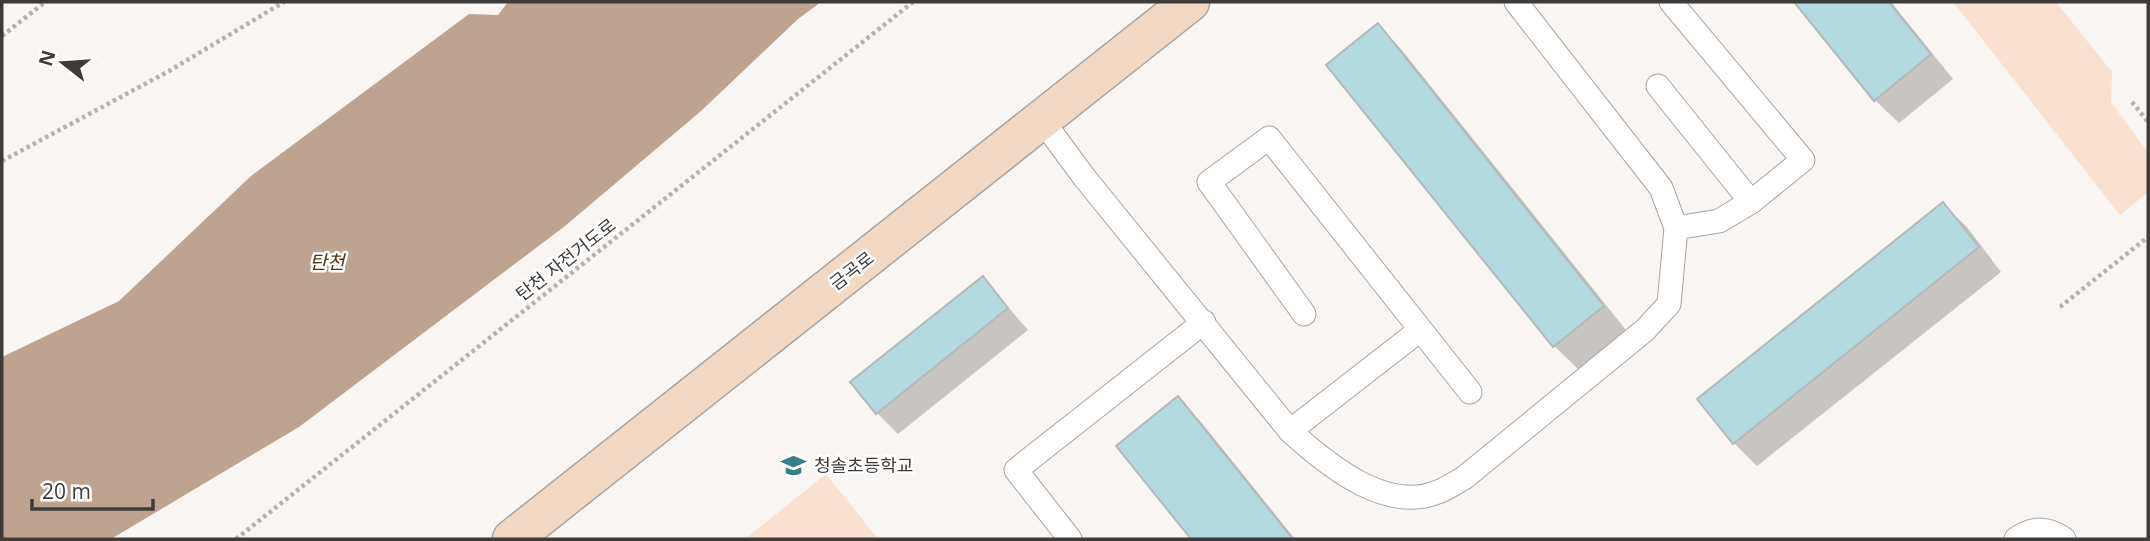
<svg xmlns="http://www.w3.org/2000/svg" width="2150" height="541" font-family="'Open Sans','Noto Sans KR',sans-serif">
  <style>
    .green { fill: #fae0cf }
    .water { fill: #bea390 }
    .shadow { fill: #0003 }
    .building { fill: #b3dae1; stroke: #b4b9ba; stroke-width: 2 }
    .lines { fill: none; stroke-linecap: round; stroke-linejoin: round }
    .lane-casing { stroke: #a8a4a1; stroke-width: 25 }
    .secondary-casing { stroke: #a8a4a1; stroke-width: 41 }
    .path { stroke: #b5b1af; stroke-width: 4.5; stroke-dasharray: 3.5 3.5; stroke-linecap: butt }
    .lane { stroke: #fff; stroke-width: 23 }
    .secondary { stroke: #f3d9c4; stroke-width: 38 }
    .labels { text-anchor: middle; stroke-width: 5; stroke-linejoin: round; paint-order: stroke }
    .street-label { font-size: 18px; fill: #3e3c3b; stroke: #fff }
    .poi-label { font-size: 18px; fill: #3e3c3b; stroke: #fff; text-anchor: start }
    .water-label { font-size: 19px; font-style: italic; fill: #573010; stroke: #fff }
  </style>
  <rect width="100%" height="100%" fill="#f9f5f2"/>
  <g class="green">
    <path d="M1953,2h103l56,70 -1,30 37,51v39l-28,23z"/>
    <path d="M826,474l52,65h-133z"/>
  </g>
  <path class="water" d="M508,2h313l-23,17 -97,92 -136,115 -266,201 -188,112h-109v-182l117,-56 132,-125 218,-162 29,1z"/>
  <g class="shadow">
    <path d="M1796,2h95l62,77 -54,44 -24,-23z"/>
    <path d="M1378,25l23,24 225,281 -48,39 -24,-23z"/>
    <path d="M1943,204l24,23 34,45 -244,194 -23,-23z"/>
    <path d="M983,278l45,52 -130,104 -21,-21z"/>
    <path d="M1178,399l23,23 94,117h-102l-74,-92z"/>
  </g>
  <g class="building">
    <path d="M1794,2h95l42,52 -57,47z"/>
    <path d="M1378,23l226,283 -51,41 -227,-282z"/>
    <path d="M1943,202l36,45 -246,197 -36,-45z"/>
    <path d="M983,276l25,32 -132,106 -26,-32z"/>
    <path d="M1178,396l115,143h-102l-75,-93z"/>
  </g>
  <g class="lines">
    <defs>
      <g id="lane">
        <path d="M1671,2l132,158 -52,42 -32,19 -43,7"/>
        <path d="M1658,86l93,116"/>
        <path d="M1042,120l42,57 206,254c35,32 94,81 145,62 10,-3 20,-10 29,-15l181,-148 24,-26 7,-76 -15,-40 -145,-186"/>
        <path d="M1304,314l-95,-132 60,-44 201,254"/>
        <path d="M1290,431l130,-101"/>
        <path d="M1070,539l-54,-69 188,-148"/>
        <path d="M2016,539c17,-12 31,-12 48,0"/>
      </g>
      <path id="secondary" d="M512,539l678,-537"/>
    </defs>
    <use href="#lane" class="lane-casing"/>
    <use href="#secondary" class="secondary-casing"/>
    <g class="path">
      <path d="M2,36l43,-34"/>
      <path d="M2132,102l16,20"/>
      <path d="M2,161l167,-90 115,-69"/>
      <path d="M2060,307l88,-70"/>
      <path d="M236,539l677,-537"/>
    </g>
    <use href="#lane" class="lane"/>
    <use href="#secondary" class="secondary"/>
  </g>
  <defs>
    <symbol id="school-bare" viewBox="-9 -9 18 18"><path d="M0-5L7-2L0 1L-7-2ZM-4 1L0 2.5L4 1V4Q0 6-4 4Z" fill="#397f8b" stroke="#fff" stroke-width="2.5" paint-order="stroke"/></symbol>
  </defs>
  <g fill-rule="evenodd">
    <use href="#school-bare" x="776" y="448" width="35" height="35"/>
  </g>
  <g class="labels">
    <g class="street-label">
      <text transform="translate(566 260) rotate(-38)" y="6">탄천 자전거도로</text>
      <text transform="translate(852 271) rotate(-38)" y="6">금곡로</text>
    </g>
    <g class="poi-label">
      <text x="814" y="472">청솔초등학교</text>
    </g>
    <g class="water-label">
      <text x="327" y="269">탄천</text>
    </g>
  </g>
  <rect width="2150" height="541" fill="none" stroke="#3e3c3b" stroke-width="7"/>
  <g transform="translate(63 63) rotate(287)" stroke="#ffffff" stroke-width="5" paint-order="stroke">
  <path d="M0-5L12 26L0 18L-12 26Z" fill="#3e3c3b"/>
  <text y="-10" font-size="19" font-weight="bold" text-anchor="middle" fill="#3e3c3b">N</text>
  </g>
  <path d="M32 499v10h121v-10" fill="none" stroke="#3e3c3b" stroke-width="3.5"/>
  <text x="42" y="499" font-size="21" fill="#3e3c3b" stroke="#ffffff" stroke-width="5" paint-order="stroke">20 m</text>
</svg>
